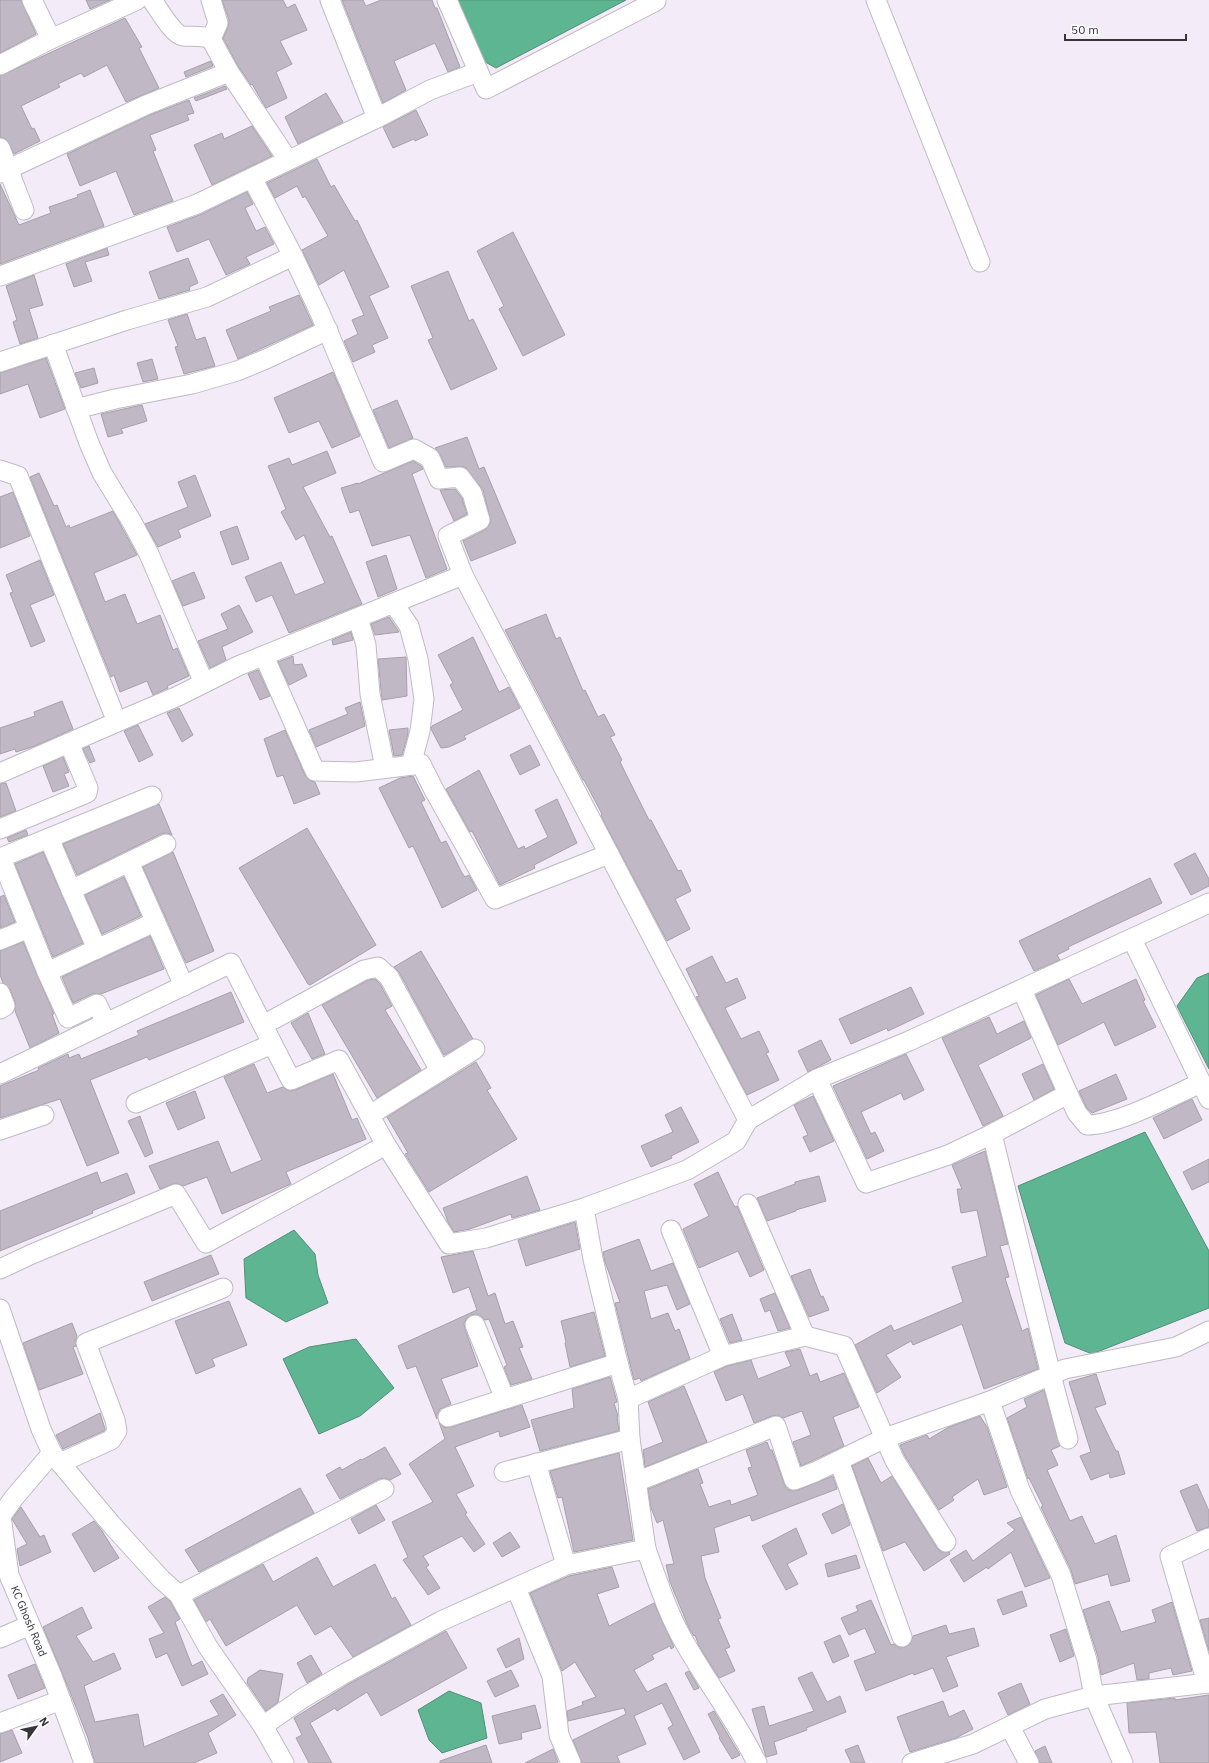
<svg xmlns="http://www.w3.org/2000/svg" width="1209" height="1763" font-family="'IBM Plex Sans',sans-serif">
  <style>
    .water { fill: #5db691; stroke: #528f77 }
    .building { fill: #c0b9c5; stroke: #a6a0ab }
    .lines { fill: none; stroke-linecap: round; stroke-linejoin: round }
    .minor-casing { stroke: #c0b9c5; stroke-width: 21 }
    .minor { stroke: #fff; stroke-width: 19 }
    .labels { text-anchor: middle; stroke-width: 4; stroke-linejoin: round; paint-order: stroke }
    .street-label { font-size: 11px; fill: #38353a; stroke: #fdfcfe }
  </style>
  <rect width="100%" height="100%" fill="#f3ecf8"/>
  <g class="water">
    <path d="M457,0h169l-130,68 -16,-9z"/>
    <path d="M1209,973v96l-32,-63 20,-28z"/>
    <path d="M1145,1132l64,119v57l-117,46 -27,-11 -47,-157z"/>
    <path d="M294,1230l21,24 3,21 10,28 -42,19 -40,-24 -2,-39z"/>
    <path d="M356,1339l38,49 -34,28 -41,18 -36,-75 26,-12z"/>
    <path d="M449,1691l32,12 6,35 -45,15 -13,-13 -11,-30z"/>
  </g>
  <g class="building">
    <path d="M0,0h21l15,34 -36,19z"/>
    <path d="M86,0h24l-20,9z"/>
    <path d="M222,0h61l4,8 8,-4 12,26 -27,11 12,23 -16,8 11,26 -21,10 -14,-24 -1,1 -13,-19 -15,-28 5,-11 1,-7z"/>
    <path d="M342,0h21l3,6 15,-6h51l3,8h2l23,59 -12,5 -13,-29 -41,18 12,29 -23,13z"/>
    <path d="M125,18l17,29 -3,1 20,40 -33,14 -19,-37 -23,12 -3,-4 -23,11 2,3 -39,19 11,23 2,-1 6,13 -26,13 -7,-14 -7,-3v-61z"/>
    <path d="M211,61l2,5 -27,11 -2,-5z"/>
    <path d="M225,86l2,3 -31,12 -2,-3z"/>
    <path d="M326,93l17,29 -45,22 -13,-27z"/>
    <path d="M189,100l5,13 -7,2 2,5 -39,15 6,15 -3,1 20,50 -39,14 -18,-44 -36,15 -13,-32 83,-39z"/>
    <path d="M416,110l12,25 -13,6 -1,-2 -21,9 -10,-21z"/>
    <path d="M252,126l20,30 -60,29 -18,-40 28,-12 2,6z"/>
    <path d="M317,159l14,28 3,-2 21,36 2,-1 32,67 -20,9 19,42 -16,7 3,7 -22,10 -9,-21 14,-7 -6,-14 12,-5 -20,-45 -25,15 -17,-35 26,-14 -23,-40 -2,2 -6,-12 -22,12 -8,-15z"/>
    <path d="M0,184l19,41 32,-12 -2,-6 29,-10 -1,-2 13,-5 14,36 -104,38z"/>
    <path d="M247,192l6,12 -8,4 11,23 9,-4 9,17 -28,13 4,7 -24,11 -17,-36 -32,13 -10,-25 35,-13z"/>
    <path d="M513,232l52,103 -42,21 -24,-47 5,-3 -27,-55z"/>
    <path d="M107,248l2,7 -24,7 7,19 -18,6 -8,-23z"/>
    <path d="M188,258l10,25 -9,4 1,3 -31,9 -10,-27z"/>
    <path d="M448,271l21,50 4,-2 24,50 -46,21 -23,-50 5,-2 -22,-52z"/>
    <path d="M34,275l9,30 -14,4 9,29 -18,6 -7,-22 4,-2 -11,-34z"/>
    <path d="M299,295l14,30 -75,34 -12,-29 45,-19 -2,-4z"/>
    <path d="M187,314l9,26 9,-3 10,29 -31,8 -9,-27 3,-1 -10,-26z"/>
    <path d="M46,358l19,51 -25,9 -12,-34 -28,10v-21z"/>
    <path d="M152,359l6,20 -15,3 -6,-19z"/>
    <path d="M94,368l4,15 -17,5 -6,-15z"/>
    <path d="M333,372l27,64 -28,12 -13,-27 -30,12 -15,-35z"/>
    <path d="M397,400l16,38 -24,10 -16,-38z"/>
    <path d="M142,405l5,16 -26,8 2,4 -15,4 -7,-23z"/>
    <path d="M467,437l12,32 5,-2 32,76 -45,18 -8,-20 22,-11 6,-8 -8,-32 -18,-23h-19l-6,-13 -5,-6z"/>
    <path d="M327,451l9,22 -33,14 27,50 2,-1 30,68 -73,29 -17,-38 -16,7 -11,-25 36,-15 14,33 30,-12 -21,-48 -8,5 -15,-28 5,-3 -18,-43 21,-8 3,7z"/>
    <path d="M413,461l8,5 2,3 -11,5 35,95 -21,9 -16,-43 -38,11 -13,-36 -9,3 -9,-25 17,-5v1z"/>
    <path d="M39,473l15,33 3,-1 9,22 3,-2 1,3 43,-17 24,44 -43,18 11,29 20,-8 12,30 23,-9 13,35 4,-2 12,28 -22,10 1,2 -15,7 -6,-14 -27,11 -6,-17 -3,2 -81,-200z"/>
    <path d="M195,475l16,41 -33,14 3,7 -23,10 -13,-23 43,-17 -10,-25z"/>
    <path d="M455,489l7,9 5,16 -13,7 -14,-31z"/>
    <path d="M13,492l17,44 -30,12v-51z"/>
    <path d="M237,526l12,33 -17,6 -12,-33z"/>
    <path d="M386,555l11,34 -19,8 -12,-35z"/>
    <path d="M40,560l14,35 -24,10 15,36 -14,6 -21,-54 3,-1 -7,-17z"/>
    <path d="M194,572l11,26 -22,8 -11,-25z"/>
    <path d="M239,605l14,27 -31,15 4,13 -16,8 -12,-27 30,-12 -7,-15z"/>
    <path d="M546,614l10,25 4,-2 23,54 2,-1 13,27 6,-3 11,21 -5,2 12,23 -2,2 29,58h2l27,51 3,-1 10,21 -16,8 15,30 -23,12 -62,-117 -4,-9 1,-1 -18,-34h-1l-78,-150z"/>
    <path d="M389,617l10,15 -24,3 -4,-11z"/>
    <path d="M351,632l2,8 -20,5 -1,-5z"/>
    <path d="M473,637l26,55 10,-5 11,21 -56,28 2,3 -17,8 -8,1 -10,-19 1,-3 31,-16 -13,-25 3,-2 -15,-28z"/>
    <path d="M293,656l1,9 8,-1 5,12 -18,9 -11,-23z"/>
    <path d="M406,657l1,39 -25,4 -4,-41z"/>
    <path d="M258,670l12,26 -10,4 -12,-26z"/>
    <path d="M62,701l11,28 -38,17 -19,6 -1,-3 -15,5v-26l35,-12 -1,-4z"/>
    <path d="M360,702l5,24 -49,21 -7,-17 39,-16 -3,-6z"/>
    <path d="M179,708l14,27 -11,7 -15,-29z"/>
    <path d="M138,725l15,30 -14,7 -15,-31z"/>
    <path d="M408,728v6l-6,21 -8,1 -5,-26z"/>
    <path d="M285,730l20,45 4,5 6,2 5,12 -26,10 -11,-29 -6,2 -13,-38z"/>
    <path d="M530,745l10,20 -20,10 -10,-20z"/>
    <path d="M89,746l6,15 -5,2 -7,-14z"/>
    <path d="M63,757l6,15 -5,2 5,12 -16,6 -10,-26z"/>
    <path d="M479,770l39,79 6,-3 1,3 23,-12 -13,-27 22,-11 20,44 -43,22 1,3 -35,17 -28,-54 -2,1 -24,-43z"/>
    <path d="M413,776l12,24 -4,2 20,41 5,-2 16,32 3,4 4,-2 8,15 -35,18 -29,-62 -4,2 -30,-60 21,-10z"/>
    <path d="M6,783l10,28 -16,6v-33z"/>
    <path d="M159,804l13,31 -5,-2 -6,1 -84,41 -14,-31z"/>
    <path d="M307,828l69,117 -66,40 -2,-1 -69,-116z"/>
    <path d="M26,830l2,5 -19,7 -2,-4z"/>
    <path d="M43,852l40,91 -30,14 -38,-93z"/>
    <path d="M173,852l41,99 -28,12 -43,-96z"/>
    <path d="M1195,853l14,26v7l-18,9 -17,-31z"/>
    <path d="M124,877l17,39 -39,18 -17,-39z"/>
    <path d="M1150,878l12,25 -94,44 1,2 -12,6 3,5 -26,11 -15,-30z"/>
    <path d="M4,895l11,27 -15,6v-31z"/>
    <path d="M150,936l14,33 -63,25h-9l-19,9 -11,-26z"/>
    <path d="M23,942l31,72h-2l7,19 -29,15 -15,-37v-9l-5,-13 -7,-6 -3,-8v-24z"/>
    <path d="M421,951l52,88 -29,16 -45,-83 -5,-5z"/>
    <path d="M712,956l14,27 11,-5 9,20 -21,10 16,31 18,-8 10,21 -3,1 13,27 -32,15 -51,-98 3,-1 -13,-27z"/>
    <path d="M375,979l5,5 12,22 -7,4 36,60 -44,28 -55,-93 46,-25z"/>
    <path d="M1069,979l13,25 54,-25 9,21 -2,1 13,26 -41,19 -11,-24 -46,23 -22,-50z"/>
    <path d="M911,987l13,27 -36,17 -1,-3 -36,16 -12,-25z"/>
    <path d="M231,992l13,30 -95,38 -2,-3 -57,23 29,73 -32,13 -27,-67 -60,19v-32l39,-16 -1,-2 30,-14 1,4 10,-4 2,5 58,-24 -2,-4z"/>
    <path d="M308,1013l17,41 -13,5 -21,-36z"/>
    <path d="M989,1017l8,17 27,-13 7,17 -53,27 25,51 -20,10 -41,-88z"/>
    <path d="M821,1040l10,20 -23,12 -10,-21z"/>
    <path d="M906,1054l18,36 -20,10 -3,-7 -40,19 10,22 4,-2 9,19 -17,8 -34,-73z"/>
    <path d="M476,1062l15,26 -4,2 30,49 -88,53 -24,-38 3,-1 -21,-36z"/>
    <path d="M254,1064l13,29 16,-6 7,4 5,-1 38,-16 19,46 5,-2 9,21 -80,33 5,12 -69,30 -15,-37 -24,9 -7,-3 -16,6 -11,-23 69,-25 13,32 31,-13 -38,-83z"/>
    <path d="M1043,1064l11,25 -20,11 -12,-26z"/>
    <path d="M1116,1074l11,25 -35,14 -6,-6 -7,-16z"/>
    <path d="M195,1091l10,27 -27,12 -12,-27z"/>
    <path d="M813,1096l21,45 -24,11 -7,-15 5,-2 -14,-30z"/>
    <path d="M1192,1099l10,21 -38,19 -11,-21z"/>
    <path d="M681,1107l18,35 -28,14 1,2 -21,9 -10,-21 32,-14 -8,-17z"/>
    <path d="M140,1116l13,37 -8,4 -17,-36z"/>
    <path d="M985,1151l23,93 -8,2 9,31 -4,1 17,53 6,-3 10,41 -54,20 -22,-65 -49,21 -2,-4 -25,14 15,22 -24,16 -22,-48 36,-20 3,6 69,-29 -11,-35 35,-11 -10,-46 -16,3 -4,-24h5l-10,-24z"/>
    <path d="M1209,1159v23l-17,8 -9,-18z"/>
    <path d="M97,1172l4,11 26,-10 8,20 -43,18 1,2 -93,38v-40z"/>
    <path d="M718,1172l13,28 4,7 2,-1 27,64 -14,7 -12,-26 -39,17 -16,-39 26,-13 -15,-32z"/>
    <path d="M527,1176l13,34 -28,8 -1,-4 -41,15 -16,3 -6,-10 -5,-14z"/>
    <path d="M819,1176l7,25 -30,9v1l-29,10 -10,-23 38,-14v-2z"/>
    <path d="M575,1222l5,27 -54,17 -8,-26z"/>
    <path d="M639,1239l12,32 22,-8 17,41 -13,6 -10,-25 -23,6 7,28 17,-6 7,18 4,-2 11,30 -49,22 -1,-3 -6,2 -19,-77 5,-1 -15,-40 -2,-10z"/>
    <path d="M473,1251l15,45 7,-3 10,31 8,-3 10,26 -4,1 13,31 -21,6 -7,-18 3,-2 -18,-46 -4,1 -3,-3 -5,-3 -6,1 -4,3 -3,5 1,6 13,37 -37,13 10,25 -11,5 -3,5v5l-21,-53 -9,3 -9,-23 79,-36 -8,-23 -16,6 -12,-36z"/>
    <path d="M211,1255l8,19 -67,27 -8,-19z"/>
    <path d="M810,1269l11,28 2,-1 6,14 -20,7 -18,-41z"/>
    <path d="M775,1293l15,35 -12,3 -8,-21 -5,2 -5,-13z"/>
    <path d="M229,1301l18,44 -35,14 3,7 -19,8 -21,-53z"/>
    <path d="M594,1312l11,44 -35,11 -5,-24 1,-1 -5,-21z"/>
    <path d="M732,1314l10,26 -12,3 -10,-24z"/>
    <path d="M72,1323l5,13 -2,5 1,5 -3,1 10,27 -44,16 -16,-47z"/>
    <path d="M800,1349l10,27 7,-3 3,9 24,-9 15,34 -26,10 11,29 -43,20 -8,-24 18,-7 -9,-24 -19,7 -5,-3 -6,1 -18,7 -11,-29 -17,7 -12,-29 13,-6 24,-6 7,19 33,-13 -6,-14z"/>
    <path d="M1096,1374l10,30 -11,4 21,43h2l7,23 -15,4 -1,-5 -18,7 -11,-24 11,-4 -22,-70z"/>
    <path d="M610,1377l7,25 -3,1 4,13 -1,1 2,14 -79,20 -9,-31 43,-12 -2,-19z"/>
    <path d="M684,1386l23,56 -62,25 -2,-17 20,-8 -15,-40z"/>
    <path d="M1044,1390l16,56 -9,4 7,15 -11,5 23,51 12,-5 13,28 21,-9 14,46 -19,5 -3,-12 -33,10 -4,-14 -30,-63 2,-1 -14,-28 -1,1 -21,-61 20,-11 -3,-8z"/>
    <path d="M522,1405l8,22 -30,10 -1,-6 -44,16 19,39 -18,8 11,19 -2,1 20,30 -11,8 -12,-16 -39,20 6,9 -3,2 14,21 -12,7 -25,-35 5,-3 -16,-35 41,-20 -24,-38 36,-25 -6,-17 6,6 6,-1z"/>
    <path d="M100,1413l5,16 -1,2 -41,18 -7,-14z"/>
    <path d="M980,1416l7,11 20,60 -23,8 -6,-16 -26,18 2,3 -15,10 -34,-54 -5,-11 27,-10 2,4 20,-12z"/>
    <path d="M767,1442l3,8h2l12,33 3,6 5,2 6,-1 35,-14 4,13 -85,32 -2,-6 -36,13 5,24 -18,4 4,22 16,40 -3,1 12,28 -5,2 10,22 -16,7 -20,-32 -4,-11 -1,1 -5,-8 -19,-46 -4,-17 8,-1 -11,-44 -6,3 -6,-15 -3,-19 50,-20 5,14 -3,1 9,23 21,-7 1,5 27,-10 -10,-27 4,-1 -6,-17z"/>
    <path d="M385,1447l16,27 -11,6 -5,-2 -6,1 -39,20 -14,-24 14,-8 2,3 19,-11 1,1z"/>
    <path d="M619,1453l14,87 -59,12 -12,-55 -4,1 -8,-27z"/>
    <path d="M868,1458l13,25 11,-7 45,72 4,4h8l1,2 -26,17 -19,-29 -22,9 -31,-85z"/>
    <path d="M1197,1484l12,27v16l-12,4 -17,-40z"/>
    <path d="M300,1488l14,25 -115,59 -14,-22z"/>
    <path d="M843,1504l7,21 -18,9 -10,-20z"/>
    <path d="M376,1505l9,15 -26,14 -8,-15z"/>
    <path d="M21,1507l19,30 4,-2 7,17 -31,14 -3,-17 10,-5 -15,-25z"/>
    <path d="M1021,1517l29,61 -25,9 -14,-35 -23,17 -1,-2 -23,15 -14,-22 16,-10 7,11 42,-31 -8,-7z"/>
    <path d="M94,1521l8,10 17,27 -25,14 -22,-38z"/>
    <path d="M796,1528l11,26 -20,10 11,20 -12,6 -24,-44z"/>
    <path d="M510,1532l10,15 -18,10 -9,-14z"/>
    <path d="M856,1555l4,13 -32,9 -3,-13z"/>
    <path d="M317,1557l16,30 42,-23 17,35 3,-2 16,28 -58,32 -22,-31 -16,9 -18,-30 -71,41 -16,-27 -4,3 -12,-22 69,-36 10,18z"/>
    <path d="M612,1567l7,20 -22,7 12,32 45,-23 20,44 -3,2 -1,-3 -18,9 2,4 -20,11 13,22 19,-9 34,69 -16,8 -16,-32 5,-3 -11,-22 -28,13 12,28 -29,12 3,7h-38l-9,-23 53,-26 -2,-6 -56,13 -1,-10 16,-6 -1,-3 14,-5 -21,-35 -13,9 -32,-78 39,-17z"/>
    <path d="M1022,1591l5,15 -24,9 -6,-15z"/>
    <path d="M165,1597l5,4 10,18 -5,3 17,44 10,-5 6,13 -26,12 -15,-33 -11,5 -7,-19 15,-6 -16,-26z"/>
    <path d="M871,1600l20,45 3,-1 6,4 5,-1 5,-3 3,-8 33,-11 3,9 25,-6 5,18 -33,11 12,29 -15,6 -10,-24 -19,7 -1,-2 -47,18 -12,-30 22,-8 -11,-25 -16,7 -8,-17 17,-7 -2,-5z"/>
    <path d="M1109,1601l12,31 35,-10 -4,-12 20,-8 20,69 -19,4 -2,-7 -22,5v6l-12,1 -3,-17 -33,12 -3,-18 -15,-47z"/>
    <path d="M82,1607l10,21 -16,8 17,26 21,-9 7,16 -37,17 11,36 43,-8 6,33 75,-32 -9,-14 13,-7 13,21 -28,18 9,20 -23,10h-99l-7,-25 -18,-46 -27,-65z"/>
    <path d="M1209,1618v33l-9,-31z"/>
    <path d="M1066,1629l8,27 -14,6 -10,-27z"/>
    <path d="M446,1631l21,37 -86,48 -14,-24 -30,19 -2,-3 -25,15 22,40h-23l-13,-25 6,-3 -8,-17 53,-33z"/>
    <path d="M840,1635l9,21 -16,7 -9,-21z"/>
    <path d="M519,1638l5,21 -18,9 -9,-19z"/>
    <path d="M311,1655l11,19 -15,9 -10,-20z"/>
    <path d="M35,1664l10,24 -27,11 -10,-24z"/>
    <path d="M260,1670l23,4 -5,28 -12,9 -19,-28 1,-5z"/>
    <path d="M511,1670l8,16 -24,11 -8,-16z"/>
    <path d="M689,1671l10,17 -5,2 -9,-17z"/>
    <path d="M812,1672l15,30 13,-6 6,16 -40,16 1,2 -33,12 3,12 -11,3 -14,-48 12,-3 5,20 45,-15 -16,-33z"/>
    <path d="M1021,1683l9,21 -22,11 -10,-22z"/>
    <path d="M1209,1695v68h-49l-4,-31 -27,1 -2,-30 48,-5v2z"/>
    <path d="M943,1701l6,16 15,-7 9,19 -17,9 -46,14 -13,-35z"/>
    <path d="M535,1705l6,23 -20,5 1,6 -23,5 -7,-28z"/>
    <path d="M714,1711l26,44 -8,4 -13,-21 1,-1 -12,-23z"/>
    <path d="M12,1730l10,23 -22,9v-28z"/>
    <path d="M486,1745l6,18h-52v-2z"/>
    <path d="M858,1745l7,18h-14l-6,-13z"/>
    <path d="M1045,1746l7,17h-12l-5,-12z"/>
    <path d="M553,1749l5,13 -2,1h-31z"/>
  </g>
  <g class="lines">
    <defs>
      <g id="minor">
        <path d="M32,0l19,39"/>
        <path d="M152,0c7,9 20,34 31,36 9,1 19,-1 28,3l18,33 59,88"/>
        <path d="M330,0l47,118"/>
        <path d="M447,0l39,89 170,-88"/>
        <path d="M876,0l104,262"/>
        <path d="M211,39l7,-16 -7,-23"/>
        <path d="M0,65l51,-26 86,-39"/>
        <path d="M0,148l24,62"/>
        <path d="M0,173l146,-68 83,-33"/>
        <path d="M252,178l41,78 27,57 63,149 31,-13 16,9 9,21 21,-2 12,16 8,27 -32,16 15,39"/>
        <path d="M0,276l197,-72 180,-86 53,-28 48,-18"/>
        <path d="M53,344l36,99 13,30 30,49 17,32 55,129"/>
        <path d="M0,362l127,-42 80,-23 86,-41"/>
        <path d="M76,409l39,-10 77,-15 45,-13 29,-12 62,-29"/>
        <path d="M0,470l18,6 99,246 61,-26 60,-30 225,-91 285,545"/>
        <path d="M394,604l15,22 9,33 6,40 -4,32 -9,34"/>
        <path d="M358,618l8,27 4,49 15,74"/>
        <path d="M264,656l51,115 41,1 65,-8 13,26 61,109 114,-45"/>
        <path d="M0,773l117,-51"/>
        <path d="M0,829l87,-36 1,-5 -19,-45"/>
        <path d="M49,838l22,52 95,-46"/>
        <path d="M0,858l152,-62"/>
        <path d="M1,858l46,114 21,46 29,-14 9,19"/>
        <path d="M129,862l55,124"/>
        <path d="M71,890l26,59"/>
        <path d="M1132,939l77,160"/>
        <path d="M0,940l29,-12"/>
        <path d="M47,972l108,-50"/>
        <path d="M1022,990l46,104"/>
        <path d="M0,993l5,13 -5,3"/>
        <path d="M263,1025l101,-55 14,-3 11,10 51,94"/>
        <path d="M0,1074l231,-111 60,117 48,-20 47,85"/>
        <path d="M817,1079l49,104 82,-28 44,-21 76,-40 9,19 10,12c31,0 84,-29 114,-42"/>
        <path d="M136,1103l136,-59"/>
        <path d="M370,1115l105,-66"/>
        <path d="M0,1130l44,-15"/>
        <path d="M992,1134l59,241 17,64"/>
        <path d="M748,1204l57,132"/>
        <path d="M671,1230l52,126"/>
        <path d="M0,1269l32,-15 144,-60 30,49 180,-98 63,99 37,-6 98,-30"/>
        <path d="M0,1309l41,120 11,24 59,71 50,55 18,16 29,52 55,79 21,37"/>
        <path d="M475,1325l30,74"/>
        <path d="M628,1399l95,-43 82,-20 39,10 51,115 51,81"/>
        <path d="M990,1401l30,89 41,85 26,85 7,36 29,67"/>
        <path d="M448,1417l170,-54"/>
        <path d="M52,1453l-39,46 -12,17 8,59 43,101 32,87"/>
        <path d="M839,1461l63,176"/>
        <path d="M60,1463l51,-23 6,-9 -2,-11 -29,-77 137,-55"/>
        <path d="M536,1463l30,102"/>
        <path d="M504,1472l126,-33"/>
        <path d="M636,1482l140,-56 18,54 21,-8 70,-34 105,-37 75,-32 111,-22 33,-16"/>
        <path d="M646,1549c12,33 22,66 40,96 23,40 51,77 71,118"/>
        <path d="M516,1588l36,88 7,59 12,28"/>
        <path d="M179,1595l205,-106"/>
        <path d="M0,1638l30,-13"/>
        <path d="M1207,1683l-37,-127 39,-18"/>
        <path d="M0,1723l61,-23"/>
        <path d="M263,1726l40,-28 39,-23 99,-54 125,-56 80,-16 -16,-110 -2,-40 -10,-36 -25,-104 -9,-51 103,-38 49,-29 12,-21 69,-41 92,-38 300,-138"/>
        <path d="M1010,1727l19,36"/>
        <path d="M912,1763l61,-19 72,-35 49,-13 115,-13"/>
      </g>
    </defs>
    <use href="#minor" class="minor-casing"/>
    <use href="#minor" class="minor"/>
  </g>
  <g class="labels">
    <g class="street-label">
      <text transform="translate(29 1621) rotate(67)" y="4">KC Ghosh Road</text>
    </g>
  </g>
  <g transform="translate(36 1727) rotate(57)" stroke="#fdfcfe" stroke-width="3" paint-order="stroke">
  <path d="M0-3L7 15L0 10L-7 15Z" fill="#38353a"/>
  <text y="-6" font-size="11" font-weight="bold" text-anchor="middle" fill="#38353a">N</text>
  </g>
  <path d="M1065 34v6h121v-6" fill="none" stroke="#38353a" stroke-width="2"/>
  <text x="1071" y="34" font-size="12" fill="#38353a" stroke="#fdfcfe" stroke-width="3" paint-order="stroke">50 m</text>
</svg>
